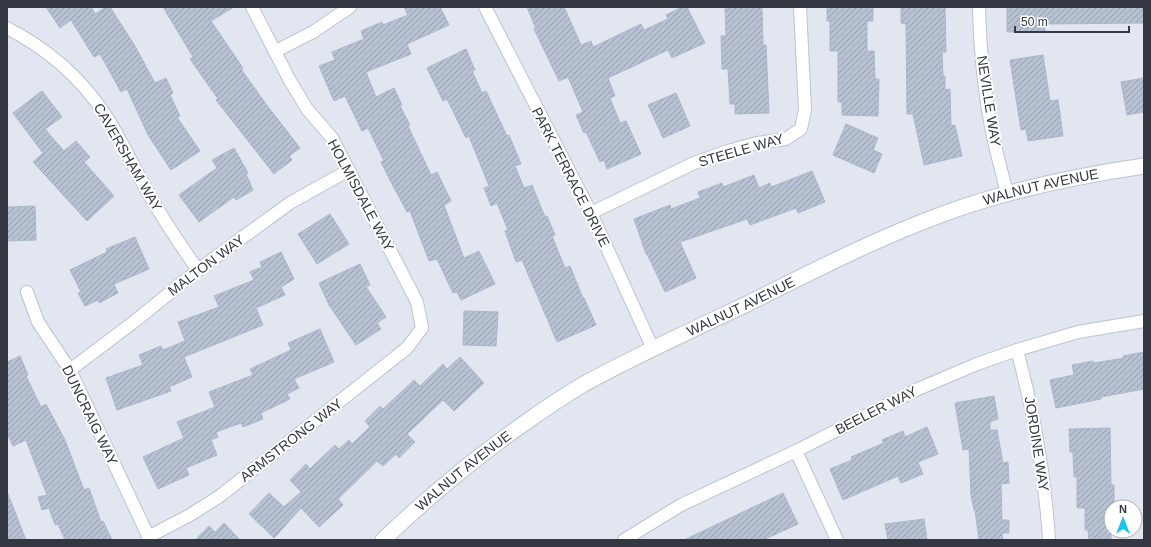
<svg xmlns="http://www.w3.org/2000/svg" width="1151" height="547" font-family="Arial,sans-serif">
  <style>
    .building { fill: url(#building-hatch); stroke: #acb7cc }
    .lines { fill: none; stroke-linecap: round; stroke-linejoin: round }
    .minor-casing { stroke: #bdc3d3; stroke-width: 14 }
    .tertiary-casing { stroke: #bdc3d3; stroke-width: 17 }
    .minor { stroke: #fff; stroke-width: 12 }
    .tertiary { stroke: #fff; stroke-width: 15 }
    .labels { text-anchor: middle; stroke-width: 4; stroke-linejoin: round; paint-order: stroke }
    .street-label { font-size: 14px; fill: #333842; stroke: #fff }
  </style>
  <defs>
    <pattern id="building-hatch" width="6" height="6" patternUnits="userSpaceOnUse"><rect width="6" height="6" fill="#b8c1d1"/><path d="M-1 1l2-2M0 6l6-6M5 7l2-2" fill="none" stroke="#969eab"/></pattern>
  </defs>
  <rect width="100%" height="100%" fill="#e2e6f0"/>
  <g class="building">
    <path d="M46,7h45l4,7 11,-7h4l25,39 20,37 11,-5 7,15 -3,2 10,21 -3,1 23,34 -29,19 -23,-35 -21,-46 -6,3 -21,-38 -6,3 -23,-37 -11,8z"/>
    <path d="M163,7h71l-23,14 32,47 -2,1 25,35 34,44 -11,8 3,4 -18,14 -58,-74 2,-1 -28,-40 3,-2z"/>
    <path d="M404,7h36l9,18 -42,19 4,10 -45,18 10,25 18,-9 8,17 -2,1 10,19 -2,1 23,49 6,-3 14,29 -7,4 20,53 15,-7 16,33 -34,16 -4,-8 -4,1 -16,-34 -8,2 -19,-50 -3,1 -16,-30 -10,-20 3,-1 -16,-33 -6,3 -17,-35 -11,5 -15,-35 16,-6 -3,-8 32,-13 -3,-8 21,-9 1,3 25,-10z"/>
    <path d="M527,7h37l17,38 10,-4 2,6 48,-23 3,6 24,-11 -2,-4 16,-8h5l18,36 -33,15 -4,-8 -60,28 7,18 -5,2 10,25 6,-2 15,33 -34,15 -3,-9 -4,2 -14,-30 -2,1 -8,-18 7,-3 -15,-35 -9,4 -25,-52h2z"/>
    <path d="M725,7h37l1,38h3l3,68 -34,1v-10h-5l-2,-35h-6l-1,-33h5z"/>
    <path d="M827,7h46v14h-6v30h7l1,28h4l-1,37 -36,-1v-13h-4v-51h-8v-30h-3z"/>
    <path d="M901,7h44l1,45h-4l1,24h2v14l5,-1 1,37 4,-1 7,31 -38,9 -11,-51h-6l-1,-90 -5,-1z"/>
    <path d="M1007,7h137v16l-99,1v8h-38z"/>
    <path d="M466,49l9,21 -3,1 10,22 4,-2 21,45 2,-1 12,29 -6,2 9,22 8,-3 13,32 2,-1 8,19 -3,1 13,32 5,-2 13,32h1l12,27 -39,17 -35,-82 -6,2 -11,-31 3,-1 -11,-27 -6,3 -7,-18 5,-2 -20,-50 -3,2 -19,-39 -4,2 -16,-33z"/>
    <path d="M1043,55l7,46 8,-1 5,36 -35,5 -2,-12 -5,1 -11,-70z"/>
    <path d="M1144,78v34l-17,3 -6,-33z"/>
    <path d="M42,91l20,26 -17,12 19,22 12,-10 14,16 -6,5 30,34 -27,25 -54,-59 10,-9 -30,-40z"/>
    <path d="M676,93l14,33 -27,12 -15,-33z"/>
    <path d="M846,124l32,14 -5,12 9,4 -8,19 -41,-18z"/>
    <path d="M234,148l14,25 -2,1 7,16 -17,10 -2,-3 -35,25 -20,-27 38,-27 -5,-8z"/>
    <path d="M812,171l13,31 -27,11 -2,-5 -46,17 -3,-6 -67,23 16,36 -31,14 -18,-38h-1l-12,-35 36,-14 1,4 29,-11 -2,-6 24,-9 1,4 31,-12 5,13 11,-5 1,4z"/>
    <path d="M35,206l1,34 -29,1v-34z"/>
    <path d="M330,214l19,30 -32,20 -19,-30z"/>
    <path d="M135,237l14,32 -35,15 4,9 -19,10 -1,-3 -13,6 -7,-13 3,-1 -11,-22 37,-18 -1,-3z"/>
    <path d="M281,252l13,27 -13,8 4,8 -29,13 7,17 -79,32 8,20 -23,10 2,4 -54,19 -11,-32 37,-13 -4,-10 22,-9 2,4 22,-9 -7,-19 41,-15 -5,-11 40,-16 -4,-8 12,-5 -2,-5z"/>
    <path d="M360,264l10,21 -4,2 20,30 -9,6 4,6 -25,16 -27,-40 -10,-22z"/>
    <path d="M464,311l34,1 -2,34 -33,-1z"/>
    <path d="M320,329l14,33 -40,17 5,9 -12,6 3,5 -29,14 2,6 -20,8 -2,-4 -25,9 2,5 -7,3 6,15 -31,13 3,7 -31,14 -15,-32 41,-19 -7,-16 38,-15 -6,-15 44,-17 -3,-6 41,-19 -3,-7z"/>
    <path d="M1144,352v37l-43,8v2l-45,9 -6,-28 24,-5 -2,-10 21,-4 1,2 30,-5 -1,-2z"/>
    <path d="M20,356l8,19 -2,1 15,31 5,-3 19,36 19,50 5,-2 12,34 2,-1 9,19h-47l-7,-16 -3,1 -6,-17 -7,2 -4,-13 9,-2 -21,-55 -13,6 -6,-13v-71z"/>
    <path d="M460,357l24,26 -30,28 -11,-11 -36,34 8,8 -16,16 -3,-4 -13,12 -6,-5 -39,38 5,6 -24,22 -18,-19 -27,30 -25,-24 20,-21 15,14 17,-15 -11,-12 16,-16 4,5 25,-24 4,4 10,-9 3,4 18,-17 -5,-6 15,-15 3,3 31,-29 6,6 23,-22 4,5z"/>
    <path d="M994,396l4,23 -8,3v8h7l6,33 5,-1 1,21 -8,1 1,36h7v13h-7l1,7h-24l-4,-30h-1l-3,-15 -2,-46 -6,1 -8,-47z"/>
    <path d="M927,427l11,27 -20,8 5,12 -22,9 -3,-7 -55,24 -13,-31 22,-9 -1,-3 33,-14 -2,-3 21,-9 2,6z"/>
    <path d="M1110,428l1,57h3v22h-3v33h-22l-1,-10h-3v-22h-8v-31h-3l-1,-25h-3l-1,-23z"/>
    <path d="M783,493l15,31 -35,16h-79z"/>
    <path d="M7,494h1l18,46h-19z"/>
    <path d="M924,519l3,21h-39l-3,-16z"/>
    <path d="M224,523l16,17h-45l14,-14 6,6z"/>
  </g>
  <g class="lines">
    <defs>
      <g id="minor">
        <path d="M485,7l106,206 62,136"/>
        <path d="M979,7c1,38 4,76 11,114 4,24 11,48 17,72"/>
        <path d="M7,28c39,20 73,49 97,85 18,26 30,56 46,83 15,26 31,50 48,74"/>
        <path d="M276,51l37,-19 37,-25"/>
        <path d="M591,213l103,-50 34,-12 29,-8 29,-4 15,-10 4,-20 -5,-102"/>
        <path d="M27,292l11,30 32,48 80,170"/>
        <path d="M1017,350c17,62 28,125 32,190"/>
        <path d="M70,370l65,-49 63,-51 92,-67 59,-33"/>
        <path d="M796,451l41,89"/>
        <path d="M148,537l42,-22 30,-19 187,-148 15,-20 -5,-26 -85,-164 -25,-29 -18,-30 -37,-72"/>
        <path d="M624,540l57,-35 115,-54 122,-62 59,-25 40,-14 61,-18 66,-11"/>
      </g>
      <g id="tertiary">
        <path id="s1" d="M383,540c43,-41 88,-79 136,-113 21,-15 43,-30 65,-43 53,-29 108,-54 163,-80 64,-32 128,-65 196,-90 65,-24 133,-38 201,-48"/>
      </g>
    </defs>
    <use href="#minor" class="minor-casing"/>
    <use href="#tertiary" class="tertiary-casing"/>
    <use href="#minor" class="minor"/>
    <use href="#tertiary" class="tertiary"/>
  </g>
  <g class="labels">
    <g class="street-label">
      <text transform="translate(989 101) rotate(81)" y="5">NEVILLE WAY</text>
      <text transform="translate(741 150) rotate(-16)" y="5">STEELE WAY</text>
      <text transform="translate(128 157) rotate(60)" y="5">CAVERSHAM WAY</text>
      <text transform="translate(571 177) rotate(63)" y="5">PARK TERRACE DRIVE</text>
      <text dy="5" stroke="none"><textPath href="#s1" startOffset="754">WALNUT AVENUE</textPath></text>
      <text transform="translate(361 195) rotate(62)" y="5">HOLMISDALE WAY</text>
      <text transform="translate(206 265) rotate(-37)" y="5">MALTON WAY</text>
      <text dy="5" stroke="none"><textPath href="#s1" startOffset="430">WALNUT AVENUE</textPath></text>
      <text transform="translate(876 410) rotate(-27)" y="5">BEELER WAY</text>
      <text transform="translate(90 415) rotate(64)" y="5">DUNCRAIG WAY</text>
      <text transform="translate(291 440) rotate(-38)" y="5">ARMSTRONG WAY</text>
      <text transform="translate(1037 444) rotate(81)" y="5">JORDINE WAY</text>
      <text dy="5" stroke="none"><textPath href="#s1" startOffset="106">WALNUT AVENUE</textPath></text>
    </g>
  </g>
  <rect width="1151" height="547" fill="none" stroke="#333842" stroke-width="16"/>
  <g transform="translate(1123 519)"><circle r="19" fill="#ffffff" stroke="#adafb3"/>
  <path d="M0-3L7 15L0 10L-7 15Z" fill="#19c6f1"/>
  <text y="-6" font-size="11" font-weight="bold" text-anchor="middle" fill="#333842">N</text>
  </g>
  <path d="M1015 26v6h114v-6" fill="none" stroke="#333842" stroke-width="2"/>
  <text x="1021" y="26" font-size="12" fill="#333842" stroke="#ffffff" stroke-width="3" paint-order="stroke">50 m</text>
</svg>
